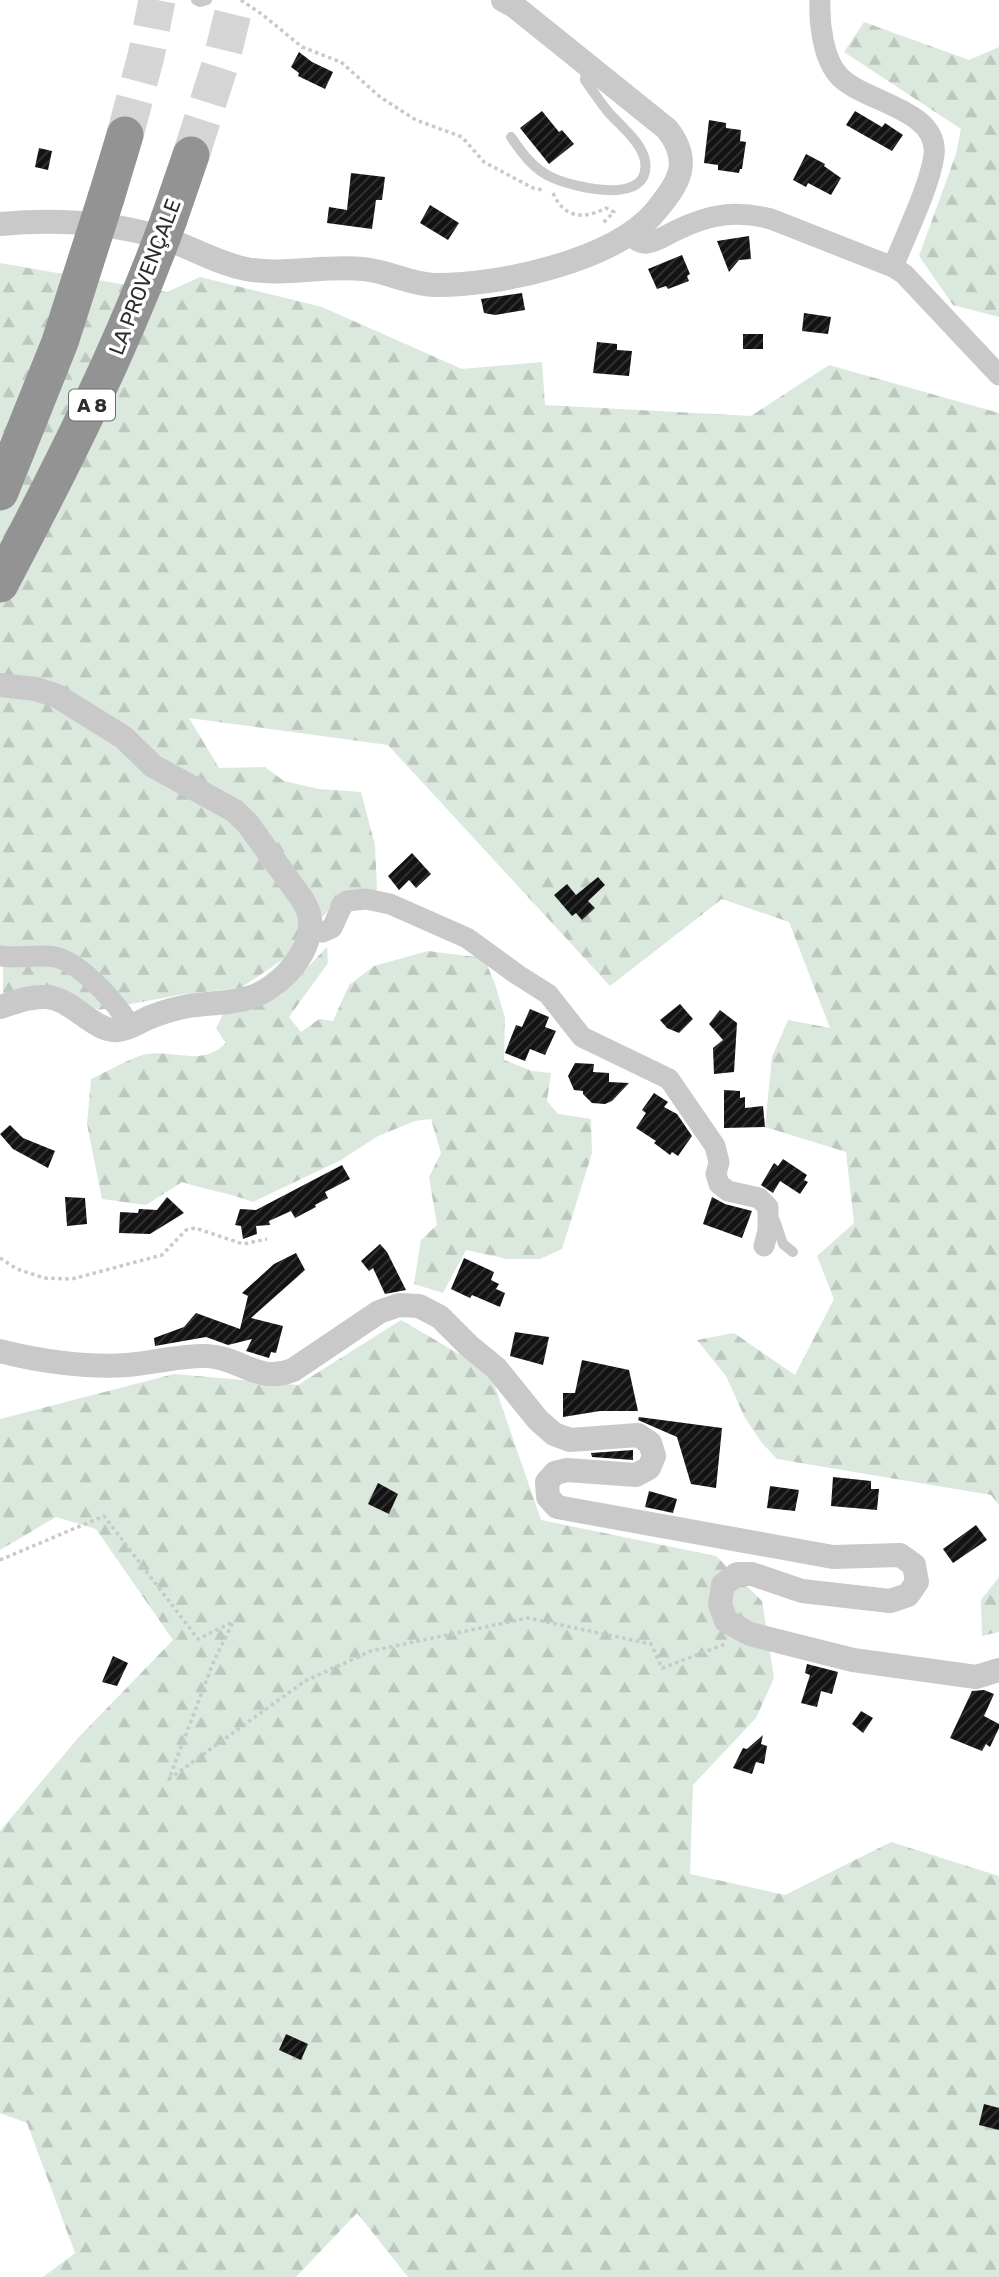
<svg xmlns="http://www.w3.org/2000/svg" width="999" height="2277" font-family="Rubik,sans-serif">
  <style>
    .forest { fill: url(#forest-firs) }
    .building { fill: url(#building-hatch) }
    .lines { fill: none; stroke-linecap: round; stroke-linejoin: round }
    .motorway-tunnel { stroke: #d5d5d5; stroke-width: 37; stroke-dasharray: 37 18; stroke-linecap: butt }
    .path { stroke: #c9c9c9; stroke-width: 3.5; stroke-dasharray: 3.5 3.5; stroke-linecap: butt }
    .service { stroke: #c9c9c9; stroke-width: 10 }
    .minor { stroke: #c9c9c9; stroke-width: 21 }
    .tertiary { stroke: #c9c9c9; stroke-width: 24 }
    .motorway { stroke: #939393; stroke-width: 37 }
    .motorway-bridge { stroke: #939393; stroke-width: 37 }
    .labels { text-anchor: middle; stroke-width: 7; stroke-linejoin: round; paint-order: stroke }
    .shield { fill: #fff; stroke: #6b6b6b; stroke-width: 2 }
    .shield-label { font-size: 19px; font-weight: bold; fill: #2c2c2c }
    .street-label { font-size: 21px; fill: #2c2c2c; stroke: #fff }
  </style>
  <defs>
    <pattern id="forest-firs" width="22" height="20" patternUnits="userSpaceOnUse" patternTransform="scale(1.75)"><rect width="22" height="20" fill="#dbe8dd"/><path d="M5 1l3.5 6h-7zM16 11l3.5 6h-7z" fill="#bcc7be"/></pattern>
    <pattern id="building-hatch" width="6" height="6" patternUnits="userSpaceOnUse" patternTransform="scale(1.75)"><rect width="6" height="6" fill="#131313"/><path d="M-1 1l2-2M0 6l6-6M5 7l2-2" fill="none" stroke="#363636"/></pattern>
  </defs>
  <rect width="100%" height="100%" fill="#fff"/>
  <g class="forest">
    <path d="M864,22l105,38 30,-13v270l-46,-12 -34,-49 37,-102 5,-25 -117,-77z"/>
    <path d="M0,263l167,29 33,-15 122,30 140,62 80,-7 3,43 206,11 78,-51 170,48v1092l-8,-10 -214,-36 -15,-16 -17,-25 -19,-42 -29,-36 37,-7 61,42 39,-76 -17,-43 37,-33 -8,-71 -81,-25 7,-70 16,-37 42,8 -41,-106 -67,-23 -112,87 -222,-241 -199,-27 30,50 46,-1 19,14 35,8 42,3 14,53 2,45 -48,20 -44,48 -44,30 -57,6 -85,16 -46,-20 -50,4v-47l-3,-1z"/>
    <path d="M327,947l1,16 -39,54 12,15 18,-13 14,2 16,-36 25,-19 54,-15 56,7 11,26 10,34 -1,42 28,11 19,2 -4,28 11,13 33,5 1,34 -30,96 -22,10h-33l-41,-9 -23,43 -29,-9 7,-44 16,-15 -8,-48 12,-24 -10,-34 -16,2 -37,15 -37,24 -88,42c-23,-9 -47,-12 -71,-20l-36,23 -44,-6 -15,-75 4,-45c14,-6 42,-23 56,-25 29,-4 55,13 79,-11l-10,-15 9,-17 21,-3 35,-13z"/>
    <path d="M401,1320l89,52 51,148 175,36 46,45 12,77 -18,40 -63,67 -3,89 95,21 106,-53 108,34v401h-591l-51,-64 -61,64h-253l32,-24 -48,-130 -27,-10v-282l78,-93 95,-98 -77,-111 -40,-12 -56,33v-131l174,-45 124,11z"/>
    <path d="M999,1577v55l-17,4 -1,-36z"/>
  </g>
  <g class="building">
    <path d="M299,52l13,10 21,10 -8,17 -27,-13 1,-3 -8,-6z"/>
    <path d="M542,111l17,21 3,-2 12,14 -25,20 -29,-36z"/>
    <path d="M855,111l27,16 3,-4 18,12 -11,16 -46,-26z"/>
    <path d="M709,120l17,3v5l15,2 -1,11 6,1 -4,27h-2l-1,4 -21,-3v-5l-14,-2z"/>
    <path d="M39,148l13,3 -4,19 -13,-3z"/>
    <path d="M806,154l19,10 -1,2 17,12 -10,17 -23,-12 -2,4 -13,-7z"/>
    <path d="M351,173l34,4 -3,23h-6l-4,29 -45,-6 2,-16 18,3z"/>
    <path d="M430,205l29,18 -11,17 -28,-17z"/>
    <path d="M749,236l2,23 -12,1 -10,12 -12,-31z"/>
    <path d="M682,255l8,19 -3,2 2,5 -21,8 -2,-3 -9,3 -9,-20z"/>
    <path d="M522,293l3,17 -30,5 -11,-2 -3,-14z"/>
    <path d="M804,313l27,4 -3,17 -26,-3z"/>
    <rect x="743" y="334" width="20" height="15"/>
    <path d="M597,342l20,2v6l15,1 -3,25 -36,-3z"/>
    <path d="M412,853l19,21 -15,14 -7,-8 -10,10 -11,-14z"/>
    <path d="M598,877l7,8 -17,16 7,7 -13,12 -6,-7 -4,3 -18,-21 13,-11 9,11z"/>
    <path d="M680,1004l13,15 -14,14 -12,-5 -7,-8z"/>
    <path d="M530,1009l19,8 -4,10 11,4 -11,24 -15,-6 -5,12 -20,-8 11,-28 6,2z"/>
    <path d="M720,1010l17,13 -3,49 -20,2 -1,-26 10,-8 -14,-16z"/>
    <path d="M575,1063l19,1 -1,8 16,1v9l20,1 -17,18 -7,3 -13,-1 -9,-9v-3l-9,-1 -6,-14z"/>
    <path d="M724,1090l16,1v7l5,-1v11l18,-2 2,21 -41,1z"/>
    <path d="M654,1093l14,9 -4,5 13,7 15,22 -14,20 -6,-4 -2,3 -16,-12 2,-2 -20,-13 10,-15 -4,-3z"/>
    <path d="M10,1125l13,13 32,13 -7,17 -35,-19 -13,-15z"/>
    <path d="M783,1159l24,16 -3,5 4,2 -8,12 -20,-13 -7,12 -12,-8 13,-22 4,3z"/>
    <path d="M342,1165l8,14 -25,13 3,6 -13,7 1,2 -21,11 -4,-7 -22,10 1,4 -14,1 1,8 -14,5 -2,-13 -6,-1 5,-16 16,1z"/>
    <path d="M65,1197l20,1 2,26 -20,2z"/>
    <path d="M167,1197l17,16 -34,21 -31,-1 1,-21 18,1 1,-4 18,1z"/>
    <path d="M712,1197l13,7 27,7 -10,27 -39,-14z"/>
    <path d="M380,1244l7,8 19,38 -21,4 -12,-26 -4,3 -8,-10z"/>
    <path d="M296,1253l9,17 -54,48 32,8 -7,27 -5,-1 -2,6 -23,-7 6,-12 -24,6 -22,-8 -51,9 -1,-8 30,-11 12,-14 44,16 8,-33 -6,-3 32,-29z"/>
    <path d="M464,1258l30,14 -3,8 8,4 -3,5 9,4 -5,14 -28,-12 -2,3 -19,-9z"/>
    <path d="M515,1332l34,5 -6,28 -33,-9z"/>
    <path d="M582,1360l47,10 9,41h-38l-37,6v-24h12z"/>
    <path d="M639,1417l83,11 -6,60 -25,-4 -14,-47 -39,-17z"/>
    <path d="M633,1450v10l-41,-3 -1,-4z"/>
    <path d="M833,1477l38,4v8h8l-2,21 -46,-4z"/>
    <path d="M378,1483l20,11 -9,20 -21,-10z"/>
    <path d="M770,1486l29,4 -4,21 -28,-3z"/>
    <path d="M649,1491l28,8 -4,14 -28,-6z"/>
    <path d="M976,1525l11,15 -34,23 -10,-14z"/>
    <path d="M113,1656l15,7 -11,23 -15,-4z"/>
    <path d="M807,1664l31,8 -6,22 -11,-3 -4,16 -16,-4 9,-28 -5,-2z"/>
    <path d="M984,1690l10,4 -10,22 15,8v4l-9,19 -4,-3 -4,7 -32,-13 22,-47z"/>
    <path d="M861,1711l12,7 -10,15 -11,-9z"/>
    <path d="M763,1735l-2,9 6,2 -3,18 -8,-2 -4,12 -19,-6 10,-20 4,1z"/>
    <path d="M286,2034l22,10 -7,16 -22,-10z"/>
    <path d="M984,2104l15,4v22l-20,-5z"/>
  </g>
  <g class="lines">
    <g class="motorway-tunnel">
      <path d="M125,135l21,-79 11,-56"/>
      <path d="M191,155l30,-93 15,-62"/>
    </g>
    <g class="path">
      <path d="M241,0l22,15 39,32 39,15 39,35 36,23 46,17 22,25 49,26 10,2"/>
      <path d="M553,193c11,25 30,27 53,15l8,4 -11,11"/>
      <path d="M0,1258l17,11 27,9 28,1 90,-24 24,-25 9,-2 48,16 24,-5"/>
      <path d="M0,1560l104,-44 94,123 35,-17 -20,41 -44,116 136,-98 66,-30 157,-33 123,26 11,24 63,-24"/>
    </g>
    <g class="service">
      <path d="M196,0l4,2 7,-2"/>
      <path d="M511,137c11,16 23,33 42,41 21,9 99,29 92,-17 -3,-18 -23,-34 -35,-47 -9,-10 -17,-23 -25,-34l2,-13"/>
      <path d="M775,1220l8,24 10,8"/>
    </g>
    <g class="minor">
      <path d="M820,0c-1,23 3,60 20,77 26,26 99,32 94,78 -4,31 -29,81 -41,112"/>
      <path d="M629,234c6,5 10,10 18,9 10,-1 21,-9 30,-13 33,-16 59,-20 94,-11l122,48 11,7 95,101"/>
      <path d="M310,931l13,1 9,-4 10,-22 5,-5 19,-2 24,5 77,34 51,37 30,19 34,43 87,42 46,67 4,16 -3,12 3,10 9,7 31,7 9,9v24l-4,15"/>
      <path d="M0,956c18,3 36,-2 55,1 25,5 63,47 75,69"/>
    </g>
    <g class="tertiary">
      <path d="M0,224c52,-5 107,-2 157,12 31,9 58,27 89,33 38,7 78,-4 117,0 25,2 46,15 71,16 64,1 179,-24 221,-73 24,-29 38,-50 12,-83l-153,-123 -11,-6"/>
      <path d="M0,685l36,4 21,7 66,41 30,29 82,45 13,13 54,75c3,5 6,10 7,15 8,35 -29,75 -61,84 -22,7 -47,4 -69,10 -10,2 -21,6 -31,10 -9,4 -19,11 -30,12 -23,3 -45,-31 -71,-33 -17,-1 -31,5 -47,10"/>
      <path d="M0,1351c39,10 87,17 127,14 25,-2 55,-10 80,-9 35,2 51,28 86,14l86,-58 20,-7 20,1 21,11 29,29 27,22 42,52 16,14 16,6 68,-5 12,8 4,13 -5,12 -13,7 -69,-5 -12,3 -8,9 1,15 9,10 276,50 67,-2 14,10 3,17 -9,13 -18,6 -88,-10 -50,-17h-15l-14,11 -3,19 6,17 24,13 103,26 123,17 23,-7"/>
    </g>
    <g class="motorway">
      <path d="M106,198l19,-63"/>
      <path d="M169,219l22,-64"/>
    </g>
    <g class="motorway-bridge">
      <path d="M0,492l60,-150 46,-144"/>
      <path d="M0,584c63,-119 123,-238 169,-365"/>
    </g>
  </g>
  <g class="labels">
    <rect class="shield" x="69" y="389.5" width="46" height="31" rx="5"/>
    <g class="shield-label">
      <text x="92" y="412">A 8</text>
    </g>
    <g class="street-label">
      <text transform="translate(145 277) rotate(-69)" y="7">LA PROVENÇALE</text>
    </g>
  </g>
</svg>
